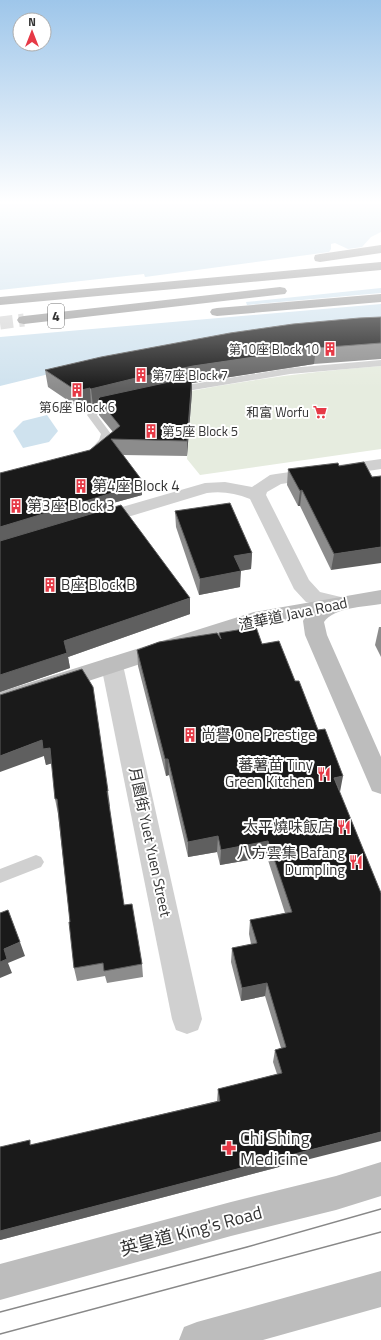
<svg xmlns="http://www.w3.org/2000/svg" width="381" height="1340" font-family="'Titillium Web','Noto Sans TC',sans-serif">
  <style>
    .green { fill: #e6ecdf }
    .water { fill: #cfe2ee }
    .pier { fill: #fff }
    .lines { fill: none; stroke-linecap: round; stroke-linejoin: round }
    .highway-tunnel { stroke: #d6d6d6; stroke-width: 13; stroke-dasharray: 13 6; stroke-linecap: butt }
    .lane { fill: #d0d0d0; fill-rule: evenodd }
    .street { fill: #d0d0d0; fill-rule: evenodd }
    .secondary { fill: #bdbdbd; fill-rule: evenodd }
    .highway { fill: #9a9a9a; fill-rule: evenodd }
    .tram { stroke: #888; stroke-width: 1.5 }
    .wall { fill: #8c8c8c }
    .shaded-wall { fill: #5f5f5f }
    .building { fill: #1a1a1a; stroke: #5f5f5f }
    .labels { text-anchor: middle; stroke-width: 4; stroke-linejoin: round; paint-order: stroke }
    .far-poi-label { font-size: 13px; fill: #333; stroke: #fff; text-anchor: end }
    .shield { fill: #fff; stroke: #707070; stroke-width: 1 }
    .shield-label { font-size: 14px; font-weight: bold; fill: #333 }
    .poi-label { font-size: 15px; fill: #333; stroke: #fff; text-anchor: start }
    .street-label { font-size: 15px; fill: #333; stroke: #fff }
    .near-poi-label { font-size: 18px; fill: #333; stroke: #fff; text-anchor: start }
    .near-street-label { font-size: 18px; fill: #333; stroke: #fff }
  </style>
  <rect width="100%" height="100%" fill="#fff"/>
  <path class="green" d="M381,366v83l-181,26 -13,-16 4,-52 -11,-14c67,-13 133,-22 201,-27z"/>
  <g class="water">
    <path d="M0,201h381v122l-226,25 -155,38z"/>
    <path d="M47,415l11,16 -9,11 -26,6 -10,-17 10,-10z"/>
  </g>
  <path class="pier" d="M381,232v56l-135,14 1,3 134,-12v11l-381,33v-47l144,-16 1,3 184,-25 2,-3v-5l4,-1 13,6 14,-2 9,-10z"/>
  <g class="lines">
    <path class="highway-tunnel" d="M0,323l24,-3"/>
    <g class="lane">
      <path d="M381,360v6l-91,8 -115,19 -5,-3 5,-3 115,-19z"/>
      <path d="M115,401l3,1 2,2 -2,2 -18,5 -3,4 14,19 -2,7 -10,11h-8l-1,-2 9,-10 2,-6 -14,-19 7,-8z"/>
      <path d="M36,855l5,2 3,5 -3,5 -41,16v-14z"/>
    </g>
    <g class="street">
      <path d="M381,459v10l-100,15 -14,8 -1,3 43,85 11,12 25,6 3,5 -3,5 -7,2 -32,-8 -12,-13 -44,-90c-15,-6 -28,-8 -43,-6l-109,33 -7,-2 -2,-4 2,-4 114,-33 20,-1 27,5 18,-12 6,-1z"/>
      <path d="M112,657l8,2 3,6 79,354 -4,11 -11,4 -11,-4 -4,-11 -71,-354 3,-6z"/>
    </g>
    <g class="secondary">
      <path d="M381,590v14c-17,3 -46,3 -57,18l3,13 54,122v37l-9,-3 -3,-7 -64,-149 -2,-14 2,-4 -49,9 -256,84v-18l254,-80z"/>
      <path d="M381,1162v34l-45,14 -105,26 -231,64v-36l231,-62 105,-26z"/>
      <path d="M381,1271v36l-118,33h-84l5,-13 13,-5z"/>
    </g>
    <g class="highway">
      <path d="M381,245v8l-61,9 -5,-1 -1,-3 1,-3 5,-1z"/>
      <path d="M381,262v8l-381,35v-8z"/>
      <path d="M280,287l5,1 2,3 -2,3 -261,30 -5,-1 -2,-3 2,-3 5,-1z"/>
      <path d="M381,294v8l-164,14 -5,-1 -2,-3 2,-3 5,-1z"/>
    </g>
    <g class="tram">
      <path d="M0,1312l247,-65 134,-38"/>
      <path d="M0,1334l381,-102"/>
    </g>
  </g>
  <g class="wall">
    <path d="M381,317v42l-67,5 -122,19v9l-5,64 -64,-1 18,24 1,16 -29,8v4l77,107 -122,43 2,11 -70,24 90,-242 23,-18 -14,-17 -1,-10 -5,1 -2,-1 -12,3 -31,-21 -3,-17z"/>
    <path d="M339,466l33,11 -41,93 -31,-64h-2l-11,-21 1,-16z"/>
    <path d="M175,511l77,42 -1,16 -11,2v16l-41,8 -23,-68z"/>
    <path d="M379,627h2v30l-6,-12z"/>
    <path d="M219,633l43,11 78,148 -38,369 -302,79v-93l32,-2 185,-44 1,-12 59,-15 -4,-12 2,-12 6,-2 -16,-52 -24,5 -10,-39 1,-14 19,-4 -2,-10 1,-14 35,-7 -18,-56 -47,8 -3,-13 -29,5 -19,-82 -3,1 -28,-110 -1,-16 82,-14z"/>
    <path d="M0,695l108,96 2,15h-1l15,99 18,59 1,13 -36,6 -2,-7 -28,5 -3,-13 -4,-46 -12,-108 -3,-15 -3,-36 -6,2 -2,-9z"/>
  </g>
  <g class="shaded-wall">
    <path d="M316,348l-2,16 -122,19v9l-5,64v-15l-89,-42v6l-5,1 -2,-17 45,-11 57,-12z"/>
    <path d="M90,388l1,17 -12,3 -2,-17z"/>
    <path d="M141,479l1,16 -29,8 1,5 -114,36v-17l109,-39z"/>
    <path d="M302,490l-2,16h-2l2,-15z"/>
    <path d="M381,547v16l-50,7 3,-16z"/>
    <path d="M252,553l-1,16 -17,3v-16z"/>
    <path d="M241,571l-1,16 -41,8 1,-16z"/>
    <path d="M190,598v16l-122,43 2,11 -70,24v-17l64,-34z"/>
    <path d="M42,740l8,8 3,15 -7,2 -2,-9 -44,16v-16z"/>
    <path d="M165,759h3l1,16 -3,1z"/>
    <path d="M343,776l-3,16 -6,-14z"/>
    <path d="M218,836l-1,16 -29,5v-15z"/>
    <path d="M268,841l-1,16 -47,8 1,-15z"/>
    <path d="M20,942l5,14 -17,7 4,10 -12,5v-16l4,-13z"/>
    <path d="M267,983l-2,13 -24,5 1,-13z"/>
    <path d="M381,1132v9l-79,20 -302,79v-9l306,-80z"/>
  </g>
  <g class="building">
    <path d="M381,317v26l-65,5 -123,18 -57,12 -45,11 -1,-1 -13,3 -32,-21 56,-13 129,-24 63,-9 66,-6z"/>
    <path d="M192,377l-5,64 -76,-2 30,40 -32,9 3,5 -112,34v-54l90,-23 30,-24 -22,-27 2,-2z"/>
    <path d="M364,462l8,15 9,-1v71l-47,7 -32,-64 -2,1 -12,-22 50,-6 1,3z"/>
    <path d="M230,503l22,50 -18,3 7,15 -41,8 -25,-68z"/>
    <path d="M121,505l69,93 -126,43 3,12 -67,22v-134z"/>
    <path d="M256,627l6,17 17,-3 16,40h4l19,49 7,-1 18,47 -9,2 47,115v239l-75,19 -306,80v-84l30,-7v5l190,-44 -2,-12 64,-16 -7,-23 11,-3 -19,-64 -25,5 -10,-40 25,-5 -7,-23 42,-8 -24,-71 -47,9 -3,-14 -30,6 -20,-83h-3l-28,-109 22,-8 58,-9 4,6 -2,-6z"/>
    <path d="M82,669l11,18 15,104h-1l17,114 8,-1 10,60 -38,7 -1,-8 -29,5 -5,-46h1l-13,-123h-2l-5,-51 -7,1 -1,-9 -42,16v-61z"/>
    <path d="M8,910l12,32 -16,7 3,10 -7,3v-49z"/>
  </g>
  <linearGradient id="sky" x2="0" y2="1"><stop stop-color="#9ec6ea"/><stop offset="0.52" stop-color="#fff"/><stop offset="1" stop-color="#fff" stop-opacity="0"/></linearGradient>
  <rect width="381" height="389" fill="url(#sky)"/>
  <defs>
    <symbol id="building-bare" viewBox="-9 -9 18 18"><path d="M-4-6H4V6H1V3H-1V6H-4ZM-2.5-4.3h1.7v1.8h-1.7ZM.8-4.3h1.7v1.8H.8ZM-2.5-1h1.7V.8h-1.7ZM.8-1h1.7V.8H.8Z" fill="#e63946" stroke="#fff" stroke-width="2.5" paint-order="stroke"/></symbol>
    <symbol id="supermarket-bare" viewBox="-9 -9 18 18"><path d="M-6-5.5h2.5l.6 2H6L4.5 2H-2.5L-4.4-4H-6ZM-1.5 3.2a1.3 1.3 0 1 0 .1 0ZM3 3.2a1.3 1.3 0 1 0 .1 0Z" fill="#e63946" stroke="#fff" stroke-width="2.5" paint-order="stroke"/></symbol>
    <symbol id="restaurant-bare" viewBox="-9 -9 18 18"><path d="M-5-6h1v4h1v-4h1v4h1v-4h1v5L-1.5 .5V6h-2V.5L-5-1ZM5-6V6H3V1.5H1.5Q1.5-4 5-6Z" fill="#e63946" stroke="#fff" stroke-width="2.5" paint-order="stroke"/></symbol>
    <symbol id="pharmacy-bare" viewBox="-9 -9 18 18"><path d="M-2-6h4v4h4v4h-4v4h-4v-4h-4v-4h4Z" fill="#e63946" stroke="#fff" stroke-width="2.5" paint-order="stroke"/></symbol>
  </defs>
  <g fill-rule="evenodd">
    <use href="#building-bare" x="320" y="339" width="20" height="20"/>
    <use href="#building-bare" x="131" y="365" width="20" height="20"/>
    <use href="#building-bare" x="67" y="380" width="20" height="20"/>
    <use href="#supermarket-bare" x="310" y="402" width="20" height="20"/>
    <use href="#building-bare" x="141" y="421" width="20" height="20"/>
    <use href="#building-bare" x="71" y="476" width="20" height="20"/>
    <use href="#building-bare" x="6" y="496" width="20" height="20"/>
    <use href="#building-bare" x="40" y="575" width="20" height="20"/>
    <use href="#building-bare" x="180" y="725" width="20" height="20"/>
    <use href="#restaurant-bare" x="314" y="764" width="20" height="20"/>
    <use href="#restaurant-bare" x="334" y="817" width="20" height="20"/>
    <use href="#restaurant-bare" x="346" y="852" width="20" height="20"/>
    <use href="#pharmacy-bare" x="219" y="1138" width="20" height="20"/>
  </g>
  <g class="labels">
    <g class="far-poi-label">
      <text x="319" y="354">第10座 Block 10</text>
      <text x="152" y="380" text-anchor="start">第7座 Block 7</text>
      <text x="77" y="412" text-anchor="middle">第6座 Block 6</text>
      <text x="309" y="417">和富 Worfu</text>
      <text x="162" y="436" text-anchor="start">第5座 Block 5</text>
    </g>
    <rect class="shield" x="48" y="304" width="16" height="24" rx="3"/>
    <g class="shield-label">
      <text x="56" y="321">4</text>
    </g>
    <g class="poi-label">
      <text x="92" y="491">第4座 Block 4</text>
      <text x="27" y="511">第3座 Block 3</text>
      <text x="61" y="590">B座 Block B</text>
      <text x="201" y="740">尚譽 One Prestige</text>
      <text x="313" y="770" text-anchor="end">蕃薯苗 Tiny<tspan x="313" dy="17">Green Kitchen</tspan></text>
      <text x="333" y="832" text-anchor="end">太平燒味飯店</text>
      <text x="345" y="858" text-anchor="end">八方雲集 Bafang<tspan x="345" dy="17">Dumpling</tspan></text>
    </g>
    <g class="street-label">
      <text transform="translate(293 614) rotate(-12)" y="5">渣華道 Java Road</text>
      <text transform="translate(150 842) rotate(78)" y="5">月園街 Yuet Yuen Street</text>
    </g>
    <g class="near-poi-label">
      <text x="240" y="1144">Chi Shing<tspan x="240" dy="21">Medicine</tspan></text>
    </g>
    <g class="near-street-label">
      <text transform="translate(191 1231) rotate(-15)" y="6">英皇道 King's Road</text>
    </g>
  </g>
  <g transform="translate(32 32)"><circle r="19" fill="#ffffff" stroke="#adadad"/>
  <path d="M0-3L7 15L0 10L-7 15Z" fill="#e63946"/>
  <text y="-6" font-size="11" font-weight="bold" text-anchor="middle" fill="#333333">N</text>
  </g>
</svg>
